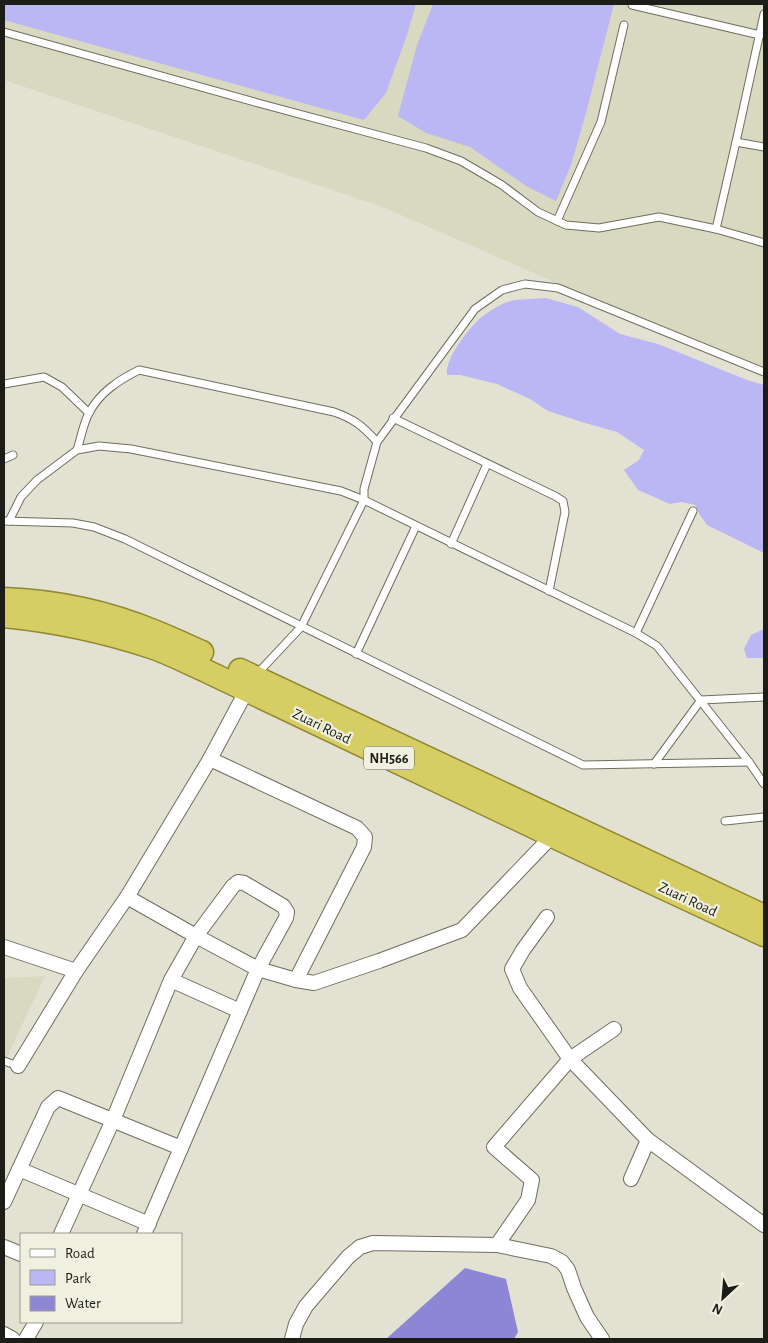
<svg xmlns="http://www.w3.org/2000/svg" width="768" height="1343" font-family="'Alegreya Sans',sans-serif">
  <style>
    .built { fill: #d9d8c1 }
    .green { fill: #bbb7f5 }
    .water { fill: #8d86d4 }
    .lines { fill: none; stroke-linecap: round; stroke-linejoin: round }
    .service-casing { stroke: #6e6e5f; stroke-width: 9 }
    .minor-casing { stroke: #6e6e5f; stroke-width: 16 }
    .trunk-casing { stroke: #8f8830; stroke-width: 25 }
    .service { stroke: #fff; stroke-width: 7 }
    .minor { stroke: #fff; stroke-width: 14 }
    .trunk { stroke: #d6ce64; stroke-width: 22 }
    .labels { text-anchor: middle; stroke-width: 4.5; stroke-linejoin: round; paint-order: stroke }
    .shield { fill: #f0f0e0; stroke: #5c5c53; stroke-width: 1 }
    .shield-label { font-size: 14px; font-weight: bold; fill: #1d1d17 }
    .street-label { font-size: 15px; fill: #1d1d17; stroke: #f0f0e0 }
  </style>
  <rect width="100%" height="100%" fill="#e3e2d2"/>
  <g class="built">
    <path d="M4,4h760v370l-381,-167 -379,-127z"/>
    <path d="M45,976l-40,85 -1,2v-85z"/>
  </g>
  <g class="green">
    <path d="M4,4h412l-9,31 -21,58 -22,27 -360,-100z"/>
    <path d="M433,4h181l-28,109 -15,52 -15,36 -30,-15 -56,-39 -44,-14 -28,-17 19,-71z"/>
    <path d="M546,298l32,9 42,27 38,10 89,36 17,5v168l-57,-28 -7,-10 -5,-10 -13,-3 -12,2 -32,-14 -14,-20 15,-10 5,-10 -27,-18 -32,-9 -37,-12 -18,-12 -33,-15 -37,-9h-13c-3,-16 24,-50 36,-59 5,-4 18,-12 24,-14 9,-3 29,-3 39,-4z"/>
    <path d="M764,629v29h-17l-3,-9 7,-14z"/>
  </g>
  <path class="water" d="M465,1268l41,11 12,53 -4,7h-128z"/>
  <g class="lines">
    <defs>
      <g id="service">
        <path d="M632,4v1l128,30"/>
        <path d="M764,14l-28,128 28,5"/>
        <path d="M4,32l254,71 168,45 35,13 41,24 36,27 28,13 33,3 60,-11 57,12 48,14"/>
        <path d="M557,221l44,-99 23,-97"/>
        <path d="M716,229l20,-87"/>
        <path d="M4,384l40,-7 18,10 27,26"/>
        <path d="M393,418l162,78 8,5 2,11 -16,79"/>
        <path d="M77,450c4,-12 6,-26 12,-37 11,-21 30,-33 50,-43l195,42c20,7 29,14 43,30"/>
        <path d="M4,459l9,-4"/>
        <path d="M4,521l69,2 21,4 31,12 458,226 166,-3"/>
        <path d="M9,521l12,-24 16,-17 40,-30 22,-4 32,3 210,42 23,9 272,133 21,13 92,116 15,22"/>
        <path d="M451,544l36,-80"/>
        <path d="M636,633l57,-122"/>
        <path d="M356,654l60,-128"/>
        <path d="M256,675l45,-48 63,-127v-11l13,-47 98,-133 27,-19 23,-6 33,4 206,84"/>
        <path d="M654,764l47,-64 63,-3"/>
        <path d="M725,821l39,-4"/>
        <path d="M4,1061l14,5"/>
      </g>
      <g id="minor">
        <path d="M210,759l147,69 8,9 -1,10 -68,133"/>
        <path d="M127,897l69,39 62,33 38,11 18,3 65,-22 83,-31 90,-94"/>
        <path d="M547,917l-24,33 -11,19 8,19 50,71 44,-30"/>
        <path d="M4,947l72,24"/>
        <path d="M171,980l69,31"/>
        <path d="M18,1066l58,-95 51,-74 83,-138 40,-75"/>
        <path d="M648,1140l116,85"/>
        <path d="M19,1169l130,55"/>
        <path d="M4,1202l44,-95 10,-9 123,50"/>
        <path d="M61,1234l52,-114 58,-140 25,-44 37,-50 5,-4 6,1 39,23 4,6 -1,6 -28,51 -114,265"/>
        <path d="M497,1245l31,-45 4,-20 -38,-33 76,-88 78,81 -17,39"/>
        <path d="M4,1247l17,7"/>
        <path d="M4,1334l9,5"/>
        <path d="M26,1339l10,-17"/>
        <path d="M292,1339l4,-15 10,-18 42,-49 12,-10 13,-4 124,2 54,11 11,6 6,8 6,18 13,29 15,22"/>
      </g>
      <g id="trunk">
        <path d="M4,599c52,2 104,13 152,33 15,6 30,13 46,20"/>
        <path d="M4,616c50,5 99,15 147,31 18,6 35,15 53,23l378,180 182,85"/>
        <path d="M240,670l524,246"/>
      </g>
    </defs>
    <use href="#service" class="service-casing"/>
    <use href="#minor" class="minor-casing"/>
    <use href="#trunk" class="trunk-casing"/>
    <use href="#service" class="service"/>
    <use href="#minor" class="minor"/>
    <use href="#trunk" class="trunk"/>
  </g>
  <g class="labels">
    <rect class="shield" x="364" y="746.5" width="50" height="23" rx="4"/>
    <g class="shield-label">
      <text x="389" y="763">NH566</text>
    </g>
    <g class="street-label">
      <text transform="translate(322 726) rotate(26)" y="5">Zuari Road</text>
      <text transform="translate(688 899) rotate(25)" y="5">Zuari Road</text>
    </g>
  </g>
  <rect width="768" height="1343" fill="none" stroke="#1d1d17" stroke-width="10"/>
  <rect x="20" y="1233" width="162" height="90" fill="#f0f0e0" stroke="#9c9c90"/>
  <rect x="30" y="1249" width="25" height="8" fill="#ffffff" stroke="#9c9c90"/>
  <text x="65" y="1258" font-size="15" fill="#1d1d17">Road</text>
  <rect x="30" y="1270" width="25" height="15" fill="#bbb7f5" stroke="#9c9c90"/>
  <text x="65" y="1283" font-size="15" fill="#1d1d17">Park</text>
  <rect x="30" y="1296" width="25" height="15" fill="#8d86d4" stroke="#9c9c90"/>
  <text x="65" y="1308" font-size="15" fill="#1d1d17">Water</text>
  <g transform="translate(723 1298) rotate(206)" stroke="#f0f0e0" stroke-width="4" paint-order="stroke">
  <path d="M0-4L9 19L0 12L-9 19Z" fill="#1d1d17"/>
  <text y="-8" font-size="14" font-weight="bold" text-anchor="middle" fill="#1d1d17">N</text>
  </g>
</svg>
